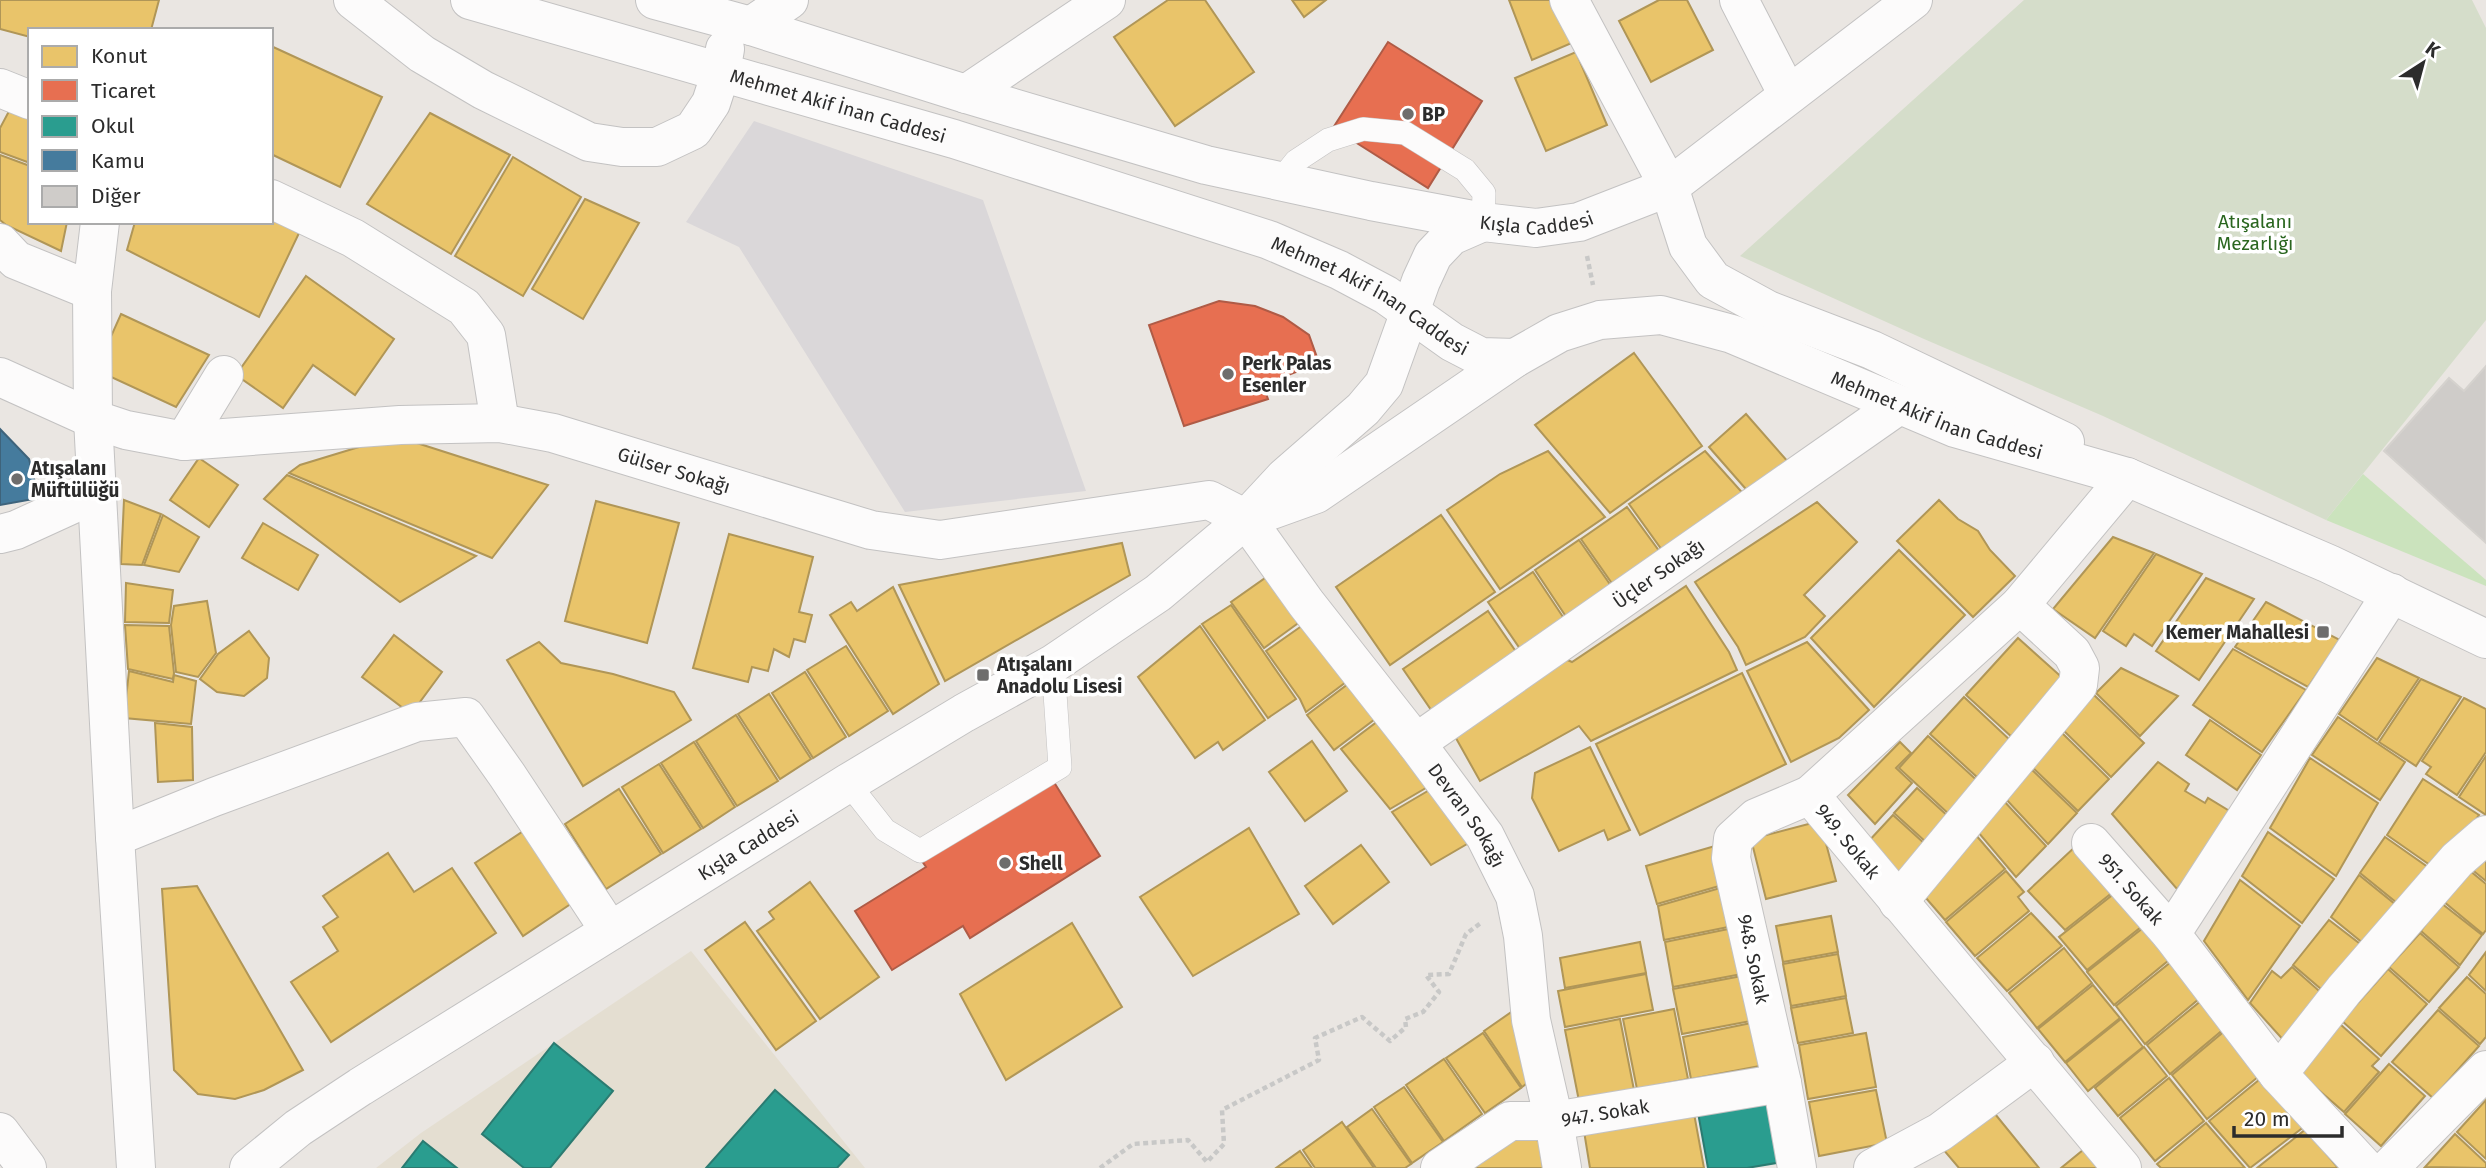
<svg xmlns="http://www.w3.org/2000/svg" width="2486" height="1168" font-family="'Fira Sans',sans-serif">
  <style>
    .industrial { fill: #dad7d9 }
    .education { fill: #e4ded1 }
    .green { fill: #cbe3bd }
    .cemetery { fill: #d5ddca }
    .homes { fill: #e9c46a; stroke: #b09657; stroke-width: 2 }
    .shops { fill: #e76f51; stroke: #af5b46; stroke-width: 2 }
    .schools { fill: #2a9d8f; stroke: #2b7b71; stroke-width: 2 }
    .public { fill: #457b9d; stroke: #3e637b; stroke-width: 2 }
    .building { fill: #cfccc9; stroke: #d5d2ce; stroke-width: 2 }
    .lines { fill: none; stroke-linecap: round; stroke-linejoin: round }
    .service-casing { stroke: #c3c2c2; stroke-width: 24 }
    .minor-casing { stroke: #c3c2c2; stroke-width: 40 }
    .secondary-casing { stroke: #c3c2c2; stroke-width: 40 }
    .path { stroke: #c8c8c7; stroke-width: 4.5; stroke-dasharray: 5 3.5; stroke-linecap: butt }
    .service { stroke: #fcfbfb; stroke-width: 23 }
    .minor { stroke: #fcfbfb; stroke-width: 38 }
    .secondary { stroke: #fcfbfb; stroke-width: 38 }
    .poi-dot { fill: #6e6d6c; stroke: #fff; stroke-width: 2.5 }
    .labels { text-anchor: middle; stroke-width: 7; stroke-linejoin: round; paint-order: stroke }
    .street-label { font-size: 19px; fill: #2c2c2c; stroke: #fff }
    .poi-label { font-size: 19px; font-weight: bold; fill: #2c2c2c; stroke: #fff; text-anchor: start }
    .park-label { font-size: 19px; fill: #2a661f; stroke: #fff }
  </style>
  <rect width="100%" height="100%" fill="#eae6e2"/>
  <path class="industrial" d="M754,121l229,79 103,291 -181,21 -166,-265 -53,-25z"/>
  <path class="education" d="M691,951l174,217h-489l45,-35z"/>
  <path class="green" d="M2363,474l123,106v6l-160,-66z"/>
  <path class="cemetery" d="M2024,0h448l14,28v292l-160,200 -223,-104 -179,-77 -184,-83z"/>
  <g class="homes">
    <path d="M0,0h159l-8,30h-121v7l-30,-8z"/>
    <path d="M1168,0h37l49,72 -79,54 -61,-89z"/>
    <path d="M1292,0h34l-22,17z"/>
    <path d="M1509,0h46l19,42 -42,18z"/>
    <path d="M1659,0h28l26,50 -62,32 -32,-61z"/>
    <path d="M271,46l111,51 -42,90 -69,-33z"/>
    <path d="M1576,52l31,73 -61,26 -31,-73z"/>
    <path d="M15,100l15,5v58l-30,-11v-24z"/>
    <path d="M430,113l80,42 -59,99 -84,-50z"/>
    <path d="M0,155l30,11v56h37l-6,29 -55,-26 -6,-5z"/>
    <path d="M513,157l68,40 -58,99 -68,-40z"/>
    <path d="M585,199l54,24 -56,96 -51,-30z"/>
    <path d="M271,217l29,14 -41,86 -132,-67 8,-28h136z"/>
    <path d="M306,276l88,63 -39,56 -42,-30 -30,43 -47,-33z"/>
    <path d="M121,314l88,41 -33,52 -80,-37z"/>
    <path d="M1634,353l68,93 -92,67 -75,-88z"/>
    <path d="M1746,414l43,49 -37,33 -43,-49z"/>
    <path d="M395,436l153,49 -56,73 -203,-85 11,-8z"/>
    <path d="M1548,451l57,66 -105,72 -53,-79 53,-36z"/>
    <path d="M1705,451l43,48 -81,58 -38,-53z"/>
    <path d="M199,458l39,27 -29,42 -39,-27z"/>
    <path d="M287,475l189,81 -76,46 -136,-103z"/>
    <path d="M124,500l37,14 -19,51 -21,-1z"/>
    <path d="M1939,500l19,19 20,12 12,19 25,26 -42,41 -76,-76z"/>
    <path d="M596,501l83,22 -32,120 -82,-22z"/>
    <path d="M1817,502l40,40 -53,53 21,21 -20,21 -59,28 -8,-18 -43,-65z"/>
    <path d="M1627,507l38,52 -47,33 -37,-53z"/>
    <path d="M163,515l36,22 -20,35 -35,-7z"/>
    <path d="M1441,515l54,77 -105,73 -54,-78z"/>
    <path d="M263,523l55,32 -20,35 -56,-32z"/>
    <path d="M729,534l84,23 -14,55 13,3 -7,27 -11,-3 -5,18 -15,-8 -6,22 -16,-4 -4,15 -55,-14z"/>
    <path d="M2113,537l41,16 -59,85 -42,-29z"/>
    <path d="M1579,540l37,53 -45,31 -36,-54z"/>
    <path d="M1122,543l8,32 -185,106 -46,-96z"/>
    <path d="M1899,550l66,65 -91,92 -63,-69z"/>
    <path d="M2156,554l46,20 -50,72 -18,-12 -8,12 -23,-15z"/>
    <path d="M1533,572l36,54 -44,30 -37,-54z"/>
    <path d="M1268,576l33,45 -37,27 -33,-46z"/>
    <path d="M2206,578l48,21 -55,81 -43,-29z"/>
    <path d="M126,583l47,7 -4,33 -44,-1z"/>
    <path d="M1686,586l43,66 8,18 -146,71 -12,-15 -99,55 -28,-50 111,-73 9,4z"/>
    <path d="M893,587l46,97 -46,30 -63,-99 21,-13 6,9z"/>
    <path d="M207,601l9,52 -18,24 -22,-5 -5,-47 3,-19z"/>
    <path d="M2266,602l74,38 -32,47 -73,-40z"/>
    <path d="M1231,605l65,94 -28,19 -66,-94z"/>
    <path d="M1488,611l33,48 -85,58 -33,-48z"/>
    <path d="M125,625l44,1 5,47 -1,6 -45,-10z"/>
    <path d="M1303,625l43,57 -40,30 -6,-13 -34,-48z"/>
    <path d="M1200,626l65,94 -42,30 -5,-8 -23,16 -57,-81z"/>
    <path d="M249,631l20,27 -2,20 -23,18 -27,-4 -17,-13 18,-25z"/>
    <path d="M394,635l48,37 -31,42 -49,-37z"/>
    <path d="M2018,638l48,43 -52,58 -48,-44z"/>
    <path d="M539,642l22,21 52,11 61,18 17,28 -108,66 -76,-126z"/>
    <path d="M1807,642l62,68 -30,28 -48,24 -44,-91z"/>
    <path d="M846,646l42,65 -39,25 -42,-66z"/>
    <path d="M2233,649l73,41 -44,62 -69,-47z"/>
    <path d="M2377,658l42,20 -42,62 -38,-26z"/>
    <path d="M2121,668l57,28 -38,40 -44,-43z"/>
    <path d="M129,671l44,11 1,-7 22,6 -5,43 -67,-6z"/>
    <path d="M805,672l41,65 -33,21 -41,-65z"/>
    <path d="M1742,673l44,91 -146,71 -44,-91z"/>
    <path d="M1356,678l27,35 -49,37 -27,-35z"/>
    <path d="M2421,679l40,18 -45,69 -37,-24z"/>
    <path d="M769,694l42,65 -31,20 -42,-65z"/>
    <path d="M2094,695l50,48 -33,34 -49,-48z"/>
    <path d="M1964,697l47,44 -33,37 -48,-44z"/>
    <path d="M2464,698l22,11v43l-29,43 -31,-21 5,-7 -9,-6z"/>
    <path d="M736,715l42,66 -41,25 -41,-65z"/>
    <path d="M1386,715l50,67 -46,27 -49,-60z"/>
    <path d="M2338,717l67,45 -25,38 -68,-45z"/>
    <path d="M2210,720l51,35 -24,35 -51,-35z"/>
    <path d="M155,723l37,4 1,53 -35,2z"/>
    <path d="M2060,731l49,48 -31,32 -49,-47z"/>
    <path d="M1928,736l53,48 -30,32 -52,-48z"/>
    <path d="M1312,741l35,50 -42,30 -36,-49z"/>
    <path d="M694,742l41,65 -32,21 -42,-65z"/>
    <path d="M1900,742l11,11 -15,15 16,15 -37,41 -27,-29z"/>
    <path d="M1590,747l40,83 -22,10 -4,-10 -45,21 -27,-53 3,-25z"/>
    <path d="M2486,756v59l-27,-18z"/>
    <path d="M2310,758l68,45 -42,73 -66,-48z"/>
    <path d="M2158,762l31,22 -4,7 20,12 3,-5 28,17 -59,74 -65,-75z"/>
    <path d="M659,764l42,65 -38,24 -41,-66z"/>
    <path d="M2030,768l47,45 -29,31 -44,-47z"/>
    <path d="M2423,779l56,36 -42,55 -50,-35z"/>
    <path d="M1438,785l41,52 -48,28 -39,-53z"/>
    <path d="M1917,788l33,30 -23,25 -33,-30z"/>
    <path d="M619,789l42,65 -55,35 -41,-65z"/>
    <path d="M2002,799l44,47 -30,31 -38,-45z"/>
    <path d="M1893,815l32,29 -25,29 -33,-30z"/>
    <path d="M1820,821l16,60 -70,18 -15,-60z"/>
    <path d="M531,826l47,73 -55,37 -48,-73z"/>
    <path d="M1249,828l50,86 -106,62 -53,-79z"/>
    <path d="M2268,832l66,47 -32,44 -60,-47z"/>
    <path d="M1975,834l30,35 -60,51 -26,-30z"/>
    <path d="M2385,837l47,33 -30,37 -42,-34z"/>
    <path d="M1361,845l28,37 -56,42 -28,-38z"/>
    <path d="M2077,845l36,47 -48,38 -37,-39z"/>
    <path d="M1715,846l11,38 -69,20 -11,-38z"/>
    <path d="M388,853l26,39 38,-24 44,65 -165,109 -40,-60 47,-31 -15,-24 15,-10 -15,-21z"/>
    <path d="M2486,854v27l-16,-13z"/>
    <path d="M2469,870l17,14v46l-3,4 -40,-33z"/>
    <path d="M2006,871l18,21 -6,5 11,14 -54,45 -29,-34z"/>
    <path d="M2359,875l42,34 -32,39 -38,-31z"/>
    <path d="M2240,880l60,46 -52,74 -44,-59z"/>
    <path d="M810,882l69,95 -59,42 -63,-88 17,-12 -5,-7z"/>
    <path d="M197,886l106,184 -39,20 -29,9 -37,-5 -24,-24 -12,-181z"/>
    <path d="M1727,886l11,39 -74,15 -6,-34z"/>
    <path d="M2115,893l26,34 -54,43 -28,-33z"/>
    <path d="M2441,903l41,32 -22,30 -39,-34z"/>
    <path d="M2031,913l31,33 -55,45 -30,-33z"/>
    <path d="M1831,916l7,36 -55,10 -7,-36z"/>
    <path d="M2329,920l39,30 -40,45 -35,-30z"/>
    <path d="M745,922l71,99 -40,29 -71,-100z"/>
    <path d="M1072,923l50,84 -116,73 -46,-86z"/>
    <path d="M1738,927l9,46 -74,14 -8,-45z"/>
    <path d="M2143,928l26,32 -55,45 -27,-33z"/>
    <path d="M2420,933l39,34 -30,35 -40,-35z"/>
    <path d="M1640,942l6,31 -81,15 -5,-30z"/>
    <path d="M2064,948l28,35 -55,45 -28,-35z"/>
    <path d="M2486,952v39l-17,-16z"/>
    <path d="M1838,954l8,42 -55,10 -8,-42z"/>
    <path d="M2171,962l29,36 -55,46 -29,-38z"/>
    <path d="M2292,967l34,30 -40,46 -36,-40 22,-32 9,7z"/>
    <path d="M2388,969l39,35 -46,52 -39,-35z"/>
    <path d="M1646,974l7,36 -88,17 -7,-36z"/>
    <path d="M1747,975l9,45 -74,14 -9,-45z"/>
    <path d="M2467,977l19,17v43l-6,7 -41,-36z"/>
    <path d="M2093,985l27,33 -55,44 -27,-33z"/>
    <path d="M1846,998l7,35 -55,10 -7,-35z"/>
    <path d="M2202,1000l23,28 -55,46 -23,-29z"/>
    <path d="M1520,1006l17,70 -15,11 -38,-56z"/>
    <path d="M1674,1009l14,70 -51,10 -14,-70z"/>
    <path d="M2438,1010l41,36 -46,52 -41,-36z"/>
    <path d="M1620,1019l14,71 -55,11 -14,-71z"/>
    <path d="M2121,1019l22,28 -55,44 -22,-28z"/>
    <path d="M1756,1022l9,43 -74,14 -8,-42z"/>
    <path d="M2340,1024l39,35 -7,7 7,6 -35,40 -46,-40z"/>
    <path d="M2227,1029l37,43 -57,47 -35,-44z"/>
    <path d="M1483,1033l38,55 -36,25 -39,-55z"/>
    <path d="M1866,1033l10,54 -68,12 -9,-54z"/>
    <path d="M2144,1047l23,29 -49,40 -23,-28z"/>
    <path d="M1444,1059l38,55 -38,27 -38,-56z"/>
    <path d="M2389,1064l36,32 -44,50 -36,-32z"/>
    <path d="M2265,1075l40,51 -55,42 -41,-47z"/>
    <path d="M2169,1078l35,43 -49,40 -35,-43z"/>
    <path d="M1404,1087l39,55 -31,21 -38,-56z"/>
    <path d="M1876,1090l11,53 -68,13 -10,-54z"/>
    <path d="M2486,1100v59l-29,-27z"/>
    <path d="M1693,1108l11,60h-114l-7,-43z"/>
    <path d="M1372,1109l39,55 -6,4h-29l-29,-41z"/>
    <path d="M1991,1109l48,59h-80l-17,-20z"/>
    <path d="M1342,1122l32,46h-59l-12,-18z"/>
    <path d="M2206,1123l39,45h-84l-4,-4z"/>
    <path d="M1517,1129l23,13 3,26h-72z"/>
    <path d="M2306,1129l32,39h-81z"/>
    <path d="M2455,1134l31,29v5l-61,-1z"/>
    <path d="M2088,1146l18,22h-45z"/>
    <path d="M1300,1151l12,17h-36z"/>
  </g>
  <g class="shops">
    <path d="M1388,42l94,59 -54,87 -95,-60z"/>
    <path d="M1219,301l36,5 28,11 26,18 10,28 -56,22 5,14 -84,27 -35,-101z"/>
    <path d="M1052,779l48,77 -130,82 -7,-12 -71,44 -37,-59 71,-44 -4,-6z"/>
  </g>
  <g class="schools">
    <path d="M554,1043l59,48 -63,77h-26l-42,-34z"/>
    <path d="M775,1090l74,65 -12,13h-131z"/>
    <path d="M1776,1094l12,67 -41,7h-39l-11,-61z"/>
    <path d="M423,1141l34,27h-55z"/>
  </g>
  <path class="public" d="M0,429l29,30 10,39 -39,7z"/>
  <path class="building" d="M2486,366v177l-102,-92 65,-73 15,13z"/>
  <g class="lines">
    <defs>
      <g id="service">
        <path d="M1280,181l16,-20 32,-21 35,-11 42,4 60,37 19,23 -1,29"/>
        <path d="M848,783l37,47 35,21 140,-84 -7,-103"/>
      </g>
      <g id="minor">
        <path d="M1569,0l100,187"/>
        <path d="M1739,0l49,95"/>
        <path d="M751,26l38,-26"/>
        <path d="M0,88l30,12"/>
        <path d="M966,94l140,-94"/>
        <path d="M271,199l82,39 111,69 22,28 14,88"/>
        <path d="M100,222l-8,69 1,128 22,418 21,331"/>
        <path d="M0,243l16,17 76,31"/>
        <path id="s1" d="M0,377l93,42 33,11 58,11 216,-16 100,-2 53,10 318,97 69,10 269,-40 37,19 60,84 110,140 69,93 30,60 8,40 8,84 23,101 8,47"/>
        <path d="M184,441l40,-66"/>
        <path d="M0,534l16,-4 81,-37"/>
        <path id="s2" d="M1416,743l483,-338"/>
        <path d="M115,837l99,-40 203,-75 49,-5 41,58 103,156"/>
        <path id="s3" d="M2091,843l80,91"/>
        <path d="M1898,902l180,-217 2,-17 -8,-15 -52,-48"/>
        <path d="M2278,1074l66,-84 113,-130 29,-25"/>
        <path d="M0,1132l27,36"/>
        <path id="s4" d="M1440,1168l70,-47h44l228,-38"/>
        <path d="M1797,1168l-15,-85 -51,-225 2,-19 23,-21 54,-23"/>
        <path d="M1873,1168l67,-36 95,-70"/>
        <path d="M2122,1168l-312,-373 210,-190 107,-128"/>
        <path d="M2365,1168l-87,-94 -107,-140 221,-341"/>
        <path d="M2389,1168l97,-98"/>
      </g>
      <g id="secondary">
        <path d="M353,0l69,54 61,36 106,52 33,5h35l36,-17 18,-27 10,-31 4,-23"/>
        <path id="s5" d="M470,0l484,139 315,101 70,30 47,25 66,47 29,15 34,1"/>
        <path id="s6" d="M655,0l96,26 215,68 240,71 165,36 112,21 53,6 43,-6 90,-35 244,-187"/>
        <path d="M1669,187l19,59 25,34 55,30 104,40 193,92"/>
        <path id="s7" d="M1252,517l64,-23 199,-136 44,-25 41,-13 61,-5 71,19 223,94 172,49 202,87 157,75"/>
        <path id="s8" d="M249,1168l49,-40 62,-41 488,-304 116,-70 89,-49 105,-71 88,-74 39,-42 78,-68 21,-25 37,-103 12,-26 18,-19 32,-14"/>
      </g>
    </defs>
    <use href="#service" class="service-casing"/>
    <use href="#minor" class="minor-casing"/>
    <use href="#secondary" class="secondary-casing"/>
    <g class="path">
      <path d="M1587,256l6,29"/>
      <path d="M1100,1168l33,-24 55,-4 19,22 17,-18 -2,-34 97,-50 -4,-22 47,-21 28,24 16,-14 -1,-8 18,-7 16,-20 -13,-17 23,-1 17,-40 16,-12"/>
    </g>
    <use href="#service" class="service"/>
    <use href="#minor" class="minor"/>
    <use href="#secondary" class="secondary"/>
  </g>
  <g class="poi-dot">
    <circle cx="1408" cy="114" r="7"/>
    <circle cx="1228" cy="374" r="7"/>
    <circle cx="17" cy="479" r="7"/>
    <rect x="2316" y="625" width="14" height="14" rx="3.5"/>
    <rect x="976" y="668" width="14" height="14" rx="3.5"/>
    <circle cx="1005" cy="863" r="7"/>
  </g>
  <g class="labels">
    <g class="street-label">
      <text dy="7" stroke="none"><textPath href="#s5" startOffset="383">Mehmet Akif İnan Caddesi</textPath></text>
      <text dy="7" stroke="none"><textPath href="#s6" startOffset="912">Kışla Caddesi</textPath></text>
      <text dy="7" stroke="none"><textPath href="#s5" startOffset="950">Mehmet Akif İnan Caddesi</textPath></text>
      <text dy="7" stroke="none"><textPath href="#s7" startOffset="758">Mehmet Akif İnan Caddesi</textPath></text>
      <text dy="7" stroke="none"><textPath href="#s1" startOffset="693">Gülser Sokağı</textPath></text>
      <text dy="7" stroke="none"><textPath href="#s2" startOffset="296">Üçler Sokağı</textPath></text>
      <text dy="7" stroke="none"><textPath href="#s1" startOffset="1652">Devran Sokağı</textPath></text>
      <text transform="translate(1848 841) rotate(51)" y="7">949. Sokak</text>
      <text dy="7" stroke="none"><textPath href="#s8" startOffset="595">Kışla Caddesi</textPath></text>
      <text dy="7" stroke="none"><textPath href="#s3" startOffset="61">951. Sokak</textPath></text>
      <text transform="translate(1754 959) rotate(78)" y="7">948. Sokak</text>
      <text dy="7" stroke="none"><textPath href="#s4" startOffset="180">947. Sokak</textPath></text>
    </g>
    <g class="poi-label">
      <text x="1422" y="121">BP</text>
      <text x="1242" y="370">Perk Palas<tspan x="1242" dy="22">Esenler</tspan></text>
      <text x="31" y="475">Atışalanı<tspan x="31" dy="22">Müftülüğü</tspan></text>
      <text x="2309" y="639" text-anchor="end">Kemer Mahallesi</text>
      <text x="997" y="671">Atışalanı<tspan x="997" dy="22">Anadolu Lisesi</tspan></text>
      <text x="1019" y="870">Shell</text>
    </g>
    <g class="park-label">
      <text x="2255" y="228">Atışalanı<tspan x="2255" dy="22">Mezarlığı</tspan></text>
    </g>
  </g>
  <rect x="28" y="28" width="245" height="196" fill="#ffffff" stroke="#ababab" stroke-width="2"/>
  <rect x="42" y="46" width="35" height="21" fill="#e9c46a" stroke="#ababab" stroke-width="2"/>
  <text x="91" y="63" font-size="21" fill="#2c2c2c">Konut</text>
  <rect x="42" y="80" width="35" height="21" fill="#e76f51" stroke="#ababab" stroke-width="2"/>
  <text x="91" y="98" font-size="21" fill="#2c2c2c">Ticaret</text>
  <rect x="42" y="116" width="35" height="21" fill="#2a9d8f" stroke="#ababab" stroke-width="2"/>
  <text x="91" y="133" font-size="21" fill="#2c2c2c">Okul</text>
  <rect x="42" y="150" width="35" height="21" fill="#457b9d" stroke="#ababab" stroke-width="2"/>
  <text x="91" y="168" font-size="21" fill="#2c2c2c">Kamu</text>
  <rect x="42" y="186" width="35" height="21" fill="#cfccc9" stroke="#ababab" stroke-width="2"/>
  <text x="91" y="203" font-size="21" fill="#2c2c2c">Diğer</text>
  <g transform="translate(2423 63) rotate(36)" stroke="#ffffff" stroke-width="5" paint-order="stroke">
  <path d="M0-5L12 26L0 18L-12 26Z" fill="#2c2c2c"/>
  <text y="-10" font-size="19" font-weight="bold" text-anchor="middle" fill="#2c2c2c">K</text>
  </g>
  <path d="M2234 1126v10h108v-10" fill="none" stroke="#2c2c2c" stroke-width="3.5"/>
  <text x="2244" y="1126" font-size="21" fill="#2c2c2c" stroke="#ffffff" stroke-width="5" paint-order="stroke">20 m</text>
</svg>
